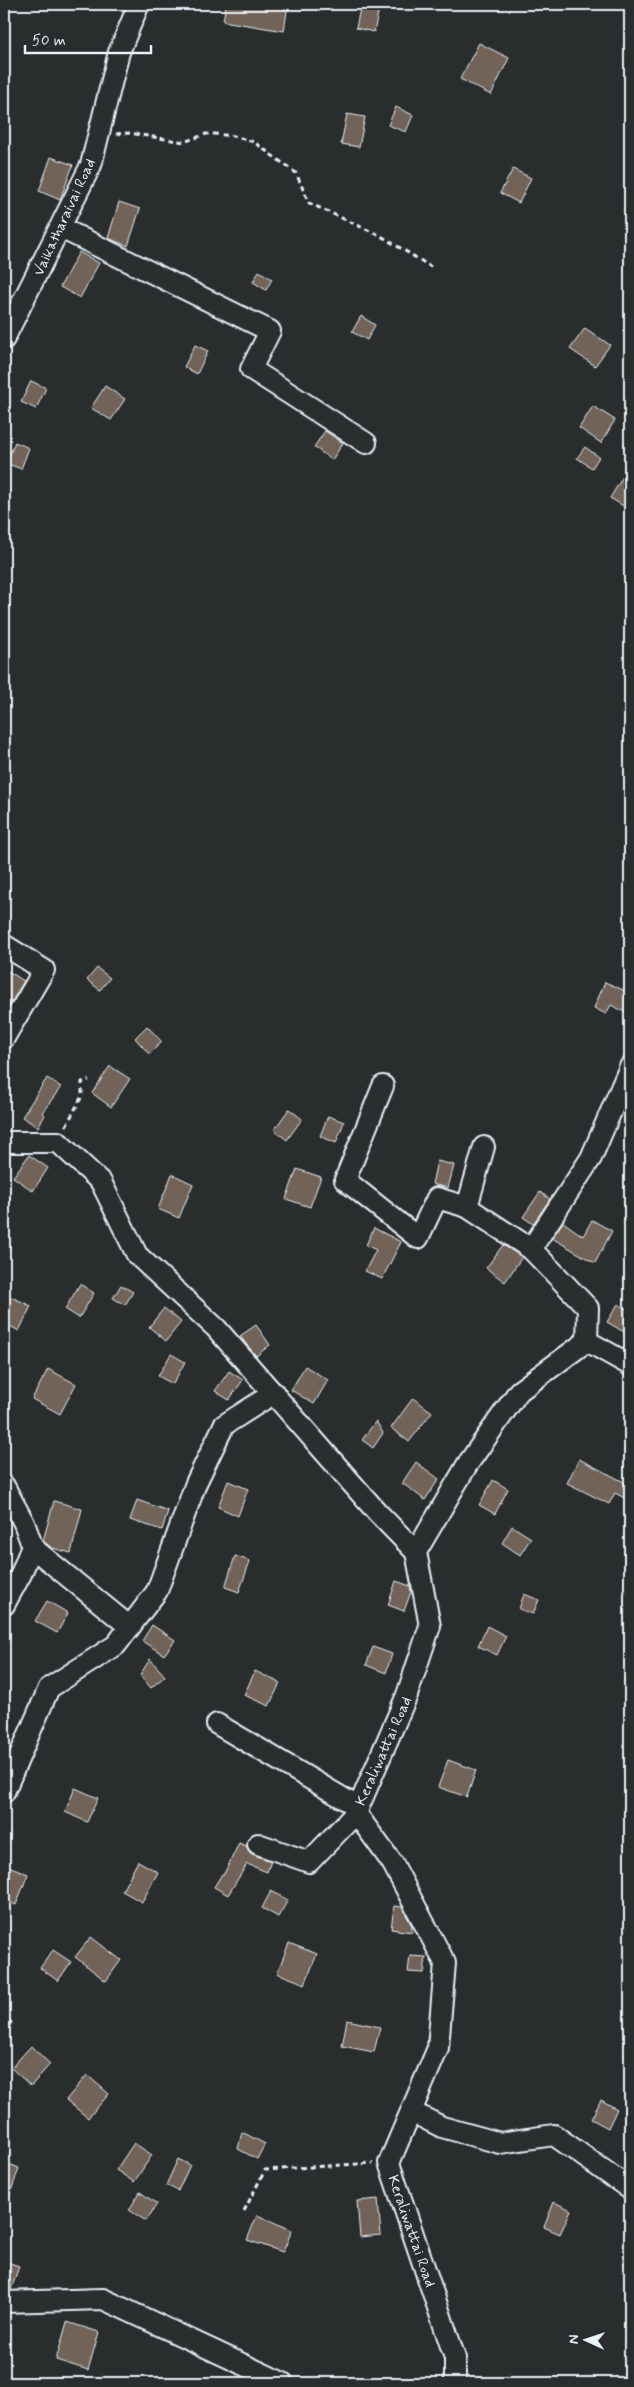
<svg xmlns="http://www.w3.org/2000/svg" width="634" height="2387" font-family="Mynerve,sans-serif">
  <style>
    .building { fill: #726359; stroke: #e8f1f8 }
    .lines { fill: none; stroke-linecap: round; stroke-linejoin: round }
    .street-casing { stroke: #e8f1f8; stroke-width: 24 }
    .path { stroke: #e8f1f8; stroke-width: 3; stroke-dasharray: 5 4; stroke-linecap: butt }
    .street { stroke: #2a2d2e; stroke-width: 20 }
    .labels { text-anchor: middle; stroke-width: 4.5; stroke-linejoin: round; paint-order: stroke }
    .street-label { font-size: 15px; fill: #e8f1f8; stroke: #2a2d2e }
  </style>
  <rect width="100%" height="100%" fill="#2a2d2e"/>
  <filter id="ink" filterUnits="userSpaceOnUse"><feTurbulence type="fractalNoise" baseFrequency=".02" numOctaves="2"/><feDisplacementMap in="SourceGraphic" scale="10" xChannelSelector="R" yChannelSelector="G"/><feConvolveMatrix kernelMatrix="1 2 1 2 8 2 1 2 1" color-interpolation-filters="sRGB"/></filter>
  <g filter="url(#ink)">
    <g class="building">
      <path d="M226,4h62l-4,27 -61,-10z"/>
      <path d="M361,4h19l-6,28 -18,-4z"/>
      <path d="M479,43l30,15 -18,37 -31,-16z"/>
      <path d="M396,107l17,8 -7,17 -18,-7z"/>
      <path d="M347,114l18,3 -6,30 -18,-3z"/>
      <path d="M51,157l22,8 -13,35 -21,-9z"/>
      <path d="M513,169l18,9 -12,25 -19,-10z"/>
      <path d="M119,202l21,7 -12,37 -20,-8z"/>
      <path d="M79,252l20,11 -19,35 -20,-11z"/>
      <path d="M259,271l13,8 -6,11 -13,-8z"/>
      <path d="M361,316l14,9 -8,15 -15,-8z"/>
      <path d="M585,328l25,17 -15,21 -25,-17z"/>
      <path d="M195,345l13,6 -11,23 -13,-7z"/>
      <path d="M31,381l15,7 -10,21 -15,-7z"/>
      <path d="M105,386l20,13 -14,21 -20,-12z"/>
      <path d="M593,406l22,14 -14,23 -22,-15z"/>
      <path d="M325,431l18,12 -11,17 -18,-13z"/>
      <path d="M15,442l14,6 -8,21 -15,-6z"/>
      <path d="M585,447l14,10 -7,11 -15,-10z"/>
      <path d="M630,465v45l-20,-12z"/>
      <path d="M97,968l13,10 -10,12 -13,-10z"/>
      <path d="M8,971l16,10 -20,34v-37z"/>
      <path d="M605,982l25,11v13l-3,7 -16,-8 -5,9 -12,-6z"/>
      <path d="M147,1026l15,16 -13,12 -14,-16z"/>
      <path d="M110,1066l20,13 -19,28 -19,-14z"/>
      <path d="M47,1078l14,9 -19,26 3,2 -7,12 -16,-10z"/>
      <path d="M289,1109l13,10 -15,21 -13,-10z"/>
      <path d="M328,1116l16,6 -8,21 -16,-7z"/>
      <path d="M29,1155l19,13 -15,23 -20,-14z"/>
      <path d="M437,1161l17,4 -6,23 -16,-4z"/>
      <path d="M297,1169l24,8 -11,30 -24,-8z"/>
      <path d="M172,1174l21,10 -14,34 -21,-9z"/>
      <path d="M540,1192l10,7 -17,25 -10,-7z"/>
      <path d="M592,1220l20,11 -17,32 -43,-25 11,-16 20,14z"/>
      <path d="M374,1228l27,14 -19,37 -17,-8 11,-21 -10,-5z"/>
      <path d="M503,1245l19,12 -17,25 -19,-14z"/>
      <path d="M80,1284l14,9 -15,25 -14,-9z"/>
      <path d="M121,1285l12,7 -8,13 -12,-7z"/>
      <path d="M9,1296l22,10 -12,25 -15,-8v-16z"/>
      <path d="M618,1304l12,7v11l-6,10 -17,-10z"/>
      <path d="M164,1308l17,14 -15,19 -17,-14z"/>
      <path d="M256,1325l14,20 -14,11 -16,-20z"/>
      <path d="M171,1354l14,8 -12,22 -15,-8z"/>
      <path d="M305,1366l23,14 -14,24 -23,-14z"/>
      <path d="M48,1369l28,15 -16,30 -28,-15z"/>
      <path d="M229,1371l14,9 -14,20 -14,-9z"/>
      <path d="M413,1398l19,14 -23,30 -18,-14z"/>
      <path d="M376,1421l7,12 -10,15 -11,-8z"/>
      <path d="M579,1459l51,26v16l-15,-8 -6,11 -42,-21z"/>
      <path d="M416,1462l23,17 -14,21 -23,-17z"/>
      <path d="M493,1480l15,9 -13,25 -16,-9z"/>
      <path d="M228,1481l20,8 -10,27 -20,-9z"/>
      <path d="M137,1500l31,11 -6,19 -32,-10z"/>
      <path d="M54,1501l28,8 -11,44 -19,-5 -9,-7z"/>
      <path d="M512,1526l19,12 -11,17 -18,-12z"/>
      <path d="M235,1556l15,5 -11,31 -14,-5z"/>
      <path d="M396,1581l14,5 1,6 -7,19 -16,-6z"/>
      <path d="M524,1594l15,6 -6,14 -14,-5z"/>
      <path d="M47,1601l21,12 -11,20 -22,-12z"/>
      <path d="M152,1625l23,15 -11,15 -22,-14z"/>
      <path d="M487,1626l19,10 -9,19 -19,-9z"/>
      <path d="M373,1647l19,7 -6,19 -20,-8z"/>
      <path d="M150,1659l15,17 -14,12 -11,-13z"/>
      <path d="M255,1671l25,12 -11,23 -25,-11z"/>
      <path d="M448,1760l28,10 -9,27 -29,-10z"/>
      <path d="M75,1788l23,10 -11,24 -22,-10z"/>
      <path d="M239,1843l7,3 8,9 17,6 -4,11 -20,-8 -19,31 -14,-8 8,-13h2z"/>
      <path d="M138,1861l20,11 -16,30 -20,-11z"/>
      <path d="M4,1864l24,10 -12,31 -12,-5z"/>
      <path d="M271,1891l17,9 -10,17 -16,-9z"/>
      <path d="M394,1906l8,1 10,19v6l-21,-3z"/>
      <path d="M91,1937l30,23 -15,21 -31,-24z"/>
      <path d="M289,1943l28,11 -12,30 -28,-11z"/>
      <path d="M53,1950l18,12 -13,19 -18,-13z"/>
      <path d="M410,1956l16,1 -2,16 -16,-1z"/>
      <path d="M347,2020l33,7 -6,25 -32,-6z"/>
      <path d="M31,2046l19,18 -19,22 -20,-18z"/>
      <path d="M87,2075l22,19 -21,24 -22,-18z"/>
      <path d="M601,2100l16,9 -9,19 -17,-9z"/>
      <path d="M242,2132l23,12 -8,15 -19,-10z"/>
      <path d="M134,2143l18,12 -18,27 -18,-12z"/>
      <path d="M178,2159l12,6 -12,26 -12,-6z"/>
      <path d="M4,2162l15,6 -13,38h-2z"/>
      <path d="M140,2192l17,12 -11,17 -17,-11z"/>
      <path d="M378,2199l3,36 -21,2 -3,-36z"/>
      <path d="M554,2202l17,8 -11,24 -16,-7z"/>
      <path d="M257,2215l35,15 -9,22 -36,-12z"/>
      <path d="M4,2261l15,5 -8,24h-7z"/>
      <path d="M67,2322l32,10 -11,38 -32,-10z"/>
    </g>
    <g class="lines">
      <defs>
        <g id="street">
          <path d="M61,228l209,103 -19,38 115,74"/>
          <path d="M4,339l87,-174 28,-113 20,-48"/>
          <path d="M4,945l40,25 -40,68"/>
          <path d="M383,1086l-38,94 73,58 19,-40 30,9 64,42 57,59 -1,33"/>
          <path d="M4,1142h54l43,40 36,73 79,73 161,184 39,40"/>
          <path d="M467,1207l17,-60"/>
          <path d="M531,1249l60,-91 39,-91"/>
          <path d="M4,1486l20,37 9,25 97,79"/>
          <path d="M4,1605l17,-31 11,-28"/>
          <path d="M217,1724l141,83"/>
          <path d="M4,1792l45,-104 67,-43 41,-54 39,-108 28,-58 50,-32"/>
          <path d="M258,1844l51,18 47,-49"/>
          <path d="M412,2112l30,15 58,16 54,-8 76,54"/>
          <path d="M4,2302l99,-3 180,84"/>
          <path d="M455,2383v-25l-66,-195 49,-115 7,-85 -52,-99 -37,-51 51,-118 23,-69 -14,-74 51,-87 52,-74 68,-50 43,24"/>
        </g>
      </defs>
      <use href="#street" class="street-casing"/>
      <g class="path">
        <path d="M154,7l6,1 4,-4"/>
        <path d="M116,134l13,-1 55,9 22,-8h9l19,2 20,6 42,31 13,30 72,33 50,31"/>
        <path d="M66,1126l16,-30v-14l7,-2"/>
        <path d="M4,2012l9,14"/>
        <path d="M244,2211l21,-41 108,-7"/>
      </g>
      <use href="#street" class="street"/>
    </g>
  </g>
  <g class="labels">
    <g class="street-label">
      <text transform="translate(64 217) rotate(-65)" y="5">Vaikatharaivai Road</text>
      <text transform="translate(383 1751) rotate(-66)" y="5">Keraliwattai Road</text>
      <text transform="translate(412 2231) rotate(71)" y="5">Keraliwattai Road</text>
    </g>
  </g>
  <rect width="634" height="2387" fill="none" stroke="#2a2d2e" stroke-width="20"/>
  <rect x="10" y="10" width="614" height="2367" fill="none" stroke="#e8f1f8" stroke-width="2" filter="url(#ink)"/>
  <g transform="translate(586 2340) rotate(273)" stroke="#2a2d2e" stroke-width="4" paint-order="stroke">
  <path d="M0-4L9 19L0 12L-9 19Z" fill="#e8f1f8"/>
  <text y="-8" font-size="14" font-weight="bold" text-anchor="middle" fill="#e8f1f8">N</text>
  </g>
  <path d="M25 45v8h126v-8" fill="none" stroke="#e8f1f8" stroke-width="2.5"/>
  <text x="32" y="45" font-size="15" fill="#e8f1f8" stroke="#2a2d2e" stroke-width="4" paint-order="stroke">50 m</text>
</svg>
